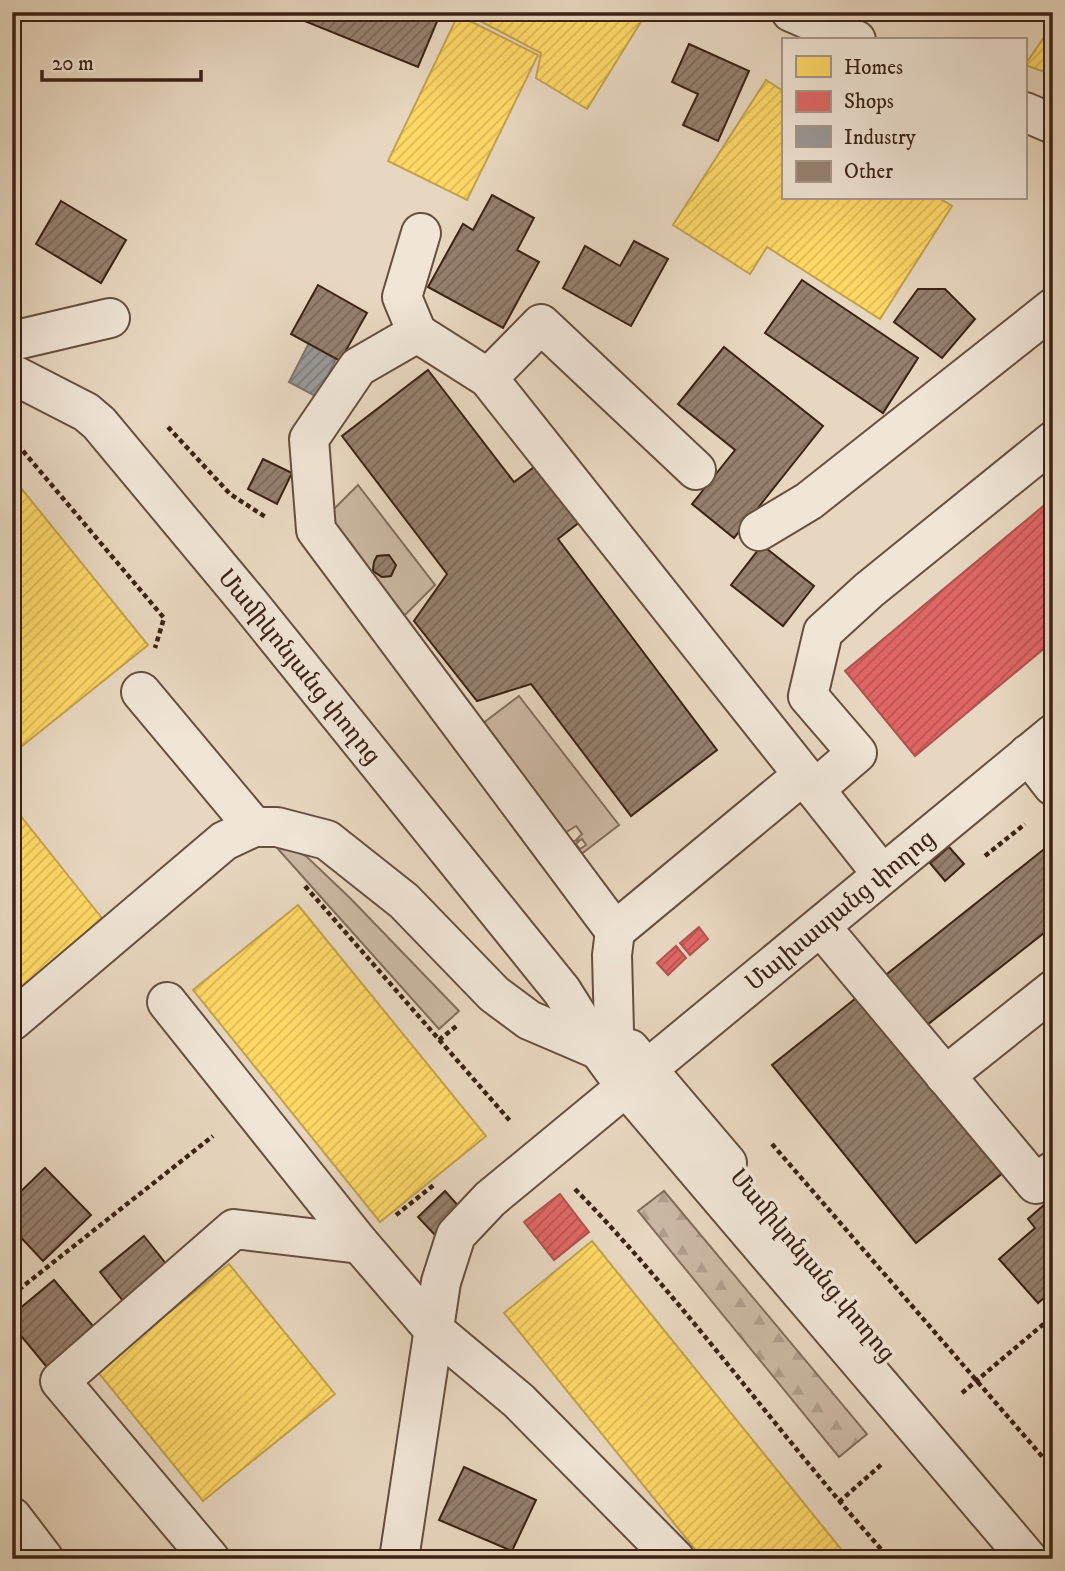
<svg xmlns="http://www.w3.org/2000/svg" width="1065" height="1571" font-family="'IM FELL DW Pica','Noto Serif Armenian',serif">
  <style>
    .green { fill: #cbb8a3; stroke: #836d5c; stroke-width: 2; fill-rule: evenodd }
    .forest { fill: url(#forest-firs); stroke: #836d5c; stroke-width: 2 }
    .homes { fill: url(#homes-hatch); stroke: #c4a24d; stroke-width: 2 }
    .shops { fill: url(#shops-hatch); stroke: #ae524d; stroke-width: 2 }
    .industry { fill: url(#industry-hatch); stroke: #7d7571; stroke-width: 2 }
    .building { fill: url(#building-hatch); stroke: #3b2214; stroke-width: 2 }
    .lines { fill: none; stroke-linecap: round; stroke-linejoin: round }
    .minor-casing { stroke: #664f3f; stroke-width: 42 }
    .path { stroke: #3b2214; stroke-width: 4.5; stroke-dasharray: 5 3.5; stroke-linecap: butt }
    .minor { stroke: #f0e5d6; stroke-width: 38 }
    .labels { text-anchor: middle; stroke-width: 7; stroke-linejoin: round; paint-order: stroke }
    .street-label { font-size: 24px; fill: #3b2214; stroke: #f0e5d6 }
  </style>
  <defs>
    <pattern id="forest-firs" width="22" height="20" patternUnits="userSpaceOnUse" patternTransform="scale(1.75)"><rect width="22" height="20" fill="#cbb8a3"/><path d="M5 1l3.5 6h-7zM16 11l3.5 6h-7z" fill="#af9e8b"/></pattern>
    <pattern id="homes-hatch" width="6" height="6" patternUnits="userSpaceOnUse" patternTransform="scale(1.75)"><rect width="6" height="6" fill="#ffd966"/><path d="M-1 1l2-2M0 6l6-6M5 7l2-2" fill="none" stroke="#dbba58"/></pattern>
    <pattern id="shops-hatch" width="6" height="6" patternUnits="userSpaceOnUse" patternTransform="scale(1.75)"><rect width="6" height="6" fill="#e06666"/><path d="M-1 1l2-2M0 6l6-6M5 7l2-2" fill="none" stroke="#b75453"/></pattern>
    <pattern id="industry-hatch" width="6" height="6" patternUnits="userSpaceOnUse" patternTransform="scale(1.75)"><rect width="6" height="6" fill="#999"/><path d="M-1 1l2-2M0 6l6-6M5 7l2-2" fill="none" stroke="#7e7c7c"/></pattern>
    <pattern id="building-hatch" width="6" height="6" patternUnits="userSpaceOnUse" patternTransform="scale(1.75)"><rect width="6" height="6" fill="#95806d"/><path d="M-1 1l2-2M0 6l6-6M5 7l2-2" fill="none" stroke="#7b6858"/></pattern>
  </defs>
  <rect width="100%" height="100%" fill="#e8d7c0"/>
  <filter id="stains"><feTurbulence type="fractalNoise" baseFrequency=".00286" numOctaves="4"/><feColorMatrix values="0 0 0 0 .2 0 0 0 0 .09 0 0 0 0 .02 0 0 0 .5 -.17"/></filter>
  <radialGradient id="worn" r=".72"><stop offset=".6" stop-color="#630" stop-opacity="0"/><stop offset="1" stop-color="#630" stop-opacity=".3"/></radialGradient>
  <g class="green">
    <path d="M358,485l77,100 -37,37 -69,-108zM388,555l7,11 -4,10 -9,1 -9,-6 1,-9 4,-6z"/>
    <path d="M519,696l100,129 -39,30 -8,-12 4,-3 2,2 -2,2 4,5 6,-4 -4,-6 -3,2 -2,-2 5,-5 -6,-8 -11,7 -83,-109z"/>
    <path d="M288,848l18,8 44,42 109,113 -20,18 -161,-180z"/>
  </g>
  <path class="forest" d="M664,1191l203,243 -28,23 -201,-246z"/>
  <g class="homes">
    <path d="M463,12h184l-60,97 -51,-31 5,-25z"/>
    <path d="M458,15l80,40 -71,145 -79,-39z"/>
    <path d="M1053,24v51l-28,-10z"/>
    <path d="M766,80l17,11v107h156l13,8 -72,113 -113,-72 -17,27 -77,-49z"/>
    <path d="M12,477l136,168 -131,105 -5,-7z"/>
    <path d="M12,805l97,122 -97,78z"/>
    <path d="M298,905l188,231 -106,86 -187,-232z"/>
    <path d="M592,1241l257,318h-146l-199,-246z"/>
    <path d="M229,1264l106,130 -132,107 -106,-130z"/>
  </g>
  <g class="shops">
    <path d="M1053,498v143l-138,115 -70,-85z"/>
    <path d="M699,927l9,12 -18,16 -10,-12z"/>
    <path d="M676,946l10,12 -18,17 -11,-12z"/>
    <path d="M560,1194l29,38 -35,28 -30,-38z"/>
  </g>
  <path class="industry" d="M309,343l27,16 -19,38 -28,-15z"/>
  <g class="building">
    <path d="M305,12h136l-23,55 -116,-47z"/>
    <path d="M689,44l60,27 -31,70 -35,-16 15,-31 -26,-12z"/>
    <path d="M492,195l42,23 -17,32 22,12 -36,66 -75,-41 35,-63 10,6z"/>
    <path d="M61,201l65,39 -25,43 -65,-39z"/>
    <path d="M634,241l34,18 -37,67 -68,-38 22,-42 35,20z"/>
    <path d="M802,280l116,78 -35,55 -118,-80z"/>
    <path d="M318,285l49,28 -27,48 -49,-27z"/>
    <path d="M918,289h27l30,30 -33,39 -48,-36z"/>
    <path d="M724,347l99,79 -89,112 -42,-34 43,-54 -57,-46z"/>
    <path d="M428,370l86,112 23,-17 44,56 -23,18 159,211 -86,66 -100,-132 -54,17 -63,-80 33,-47 -105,-138z"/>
    <path d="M263,459l29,14 -15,31 -29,-15z"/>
    <path d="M762,545l52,41 -31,40 -52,-41z"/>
    <path d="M389,555l7,10 -5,11 -9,1 -9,-6 1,-9 3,-6z"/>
    <path d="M1053,842v84l-131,103 -40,-51z"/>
    <path d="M949,847l15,17 -19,17 -15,-18z"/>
    <path d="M860,995l144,177 -88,71 -144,-178z"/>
    <path d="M45,1168l46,47 -48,46 -31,-33v-28z"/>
    <path d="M445,1191l17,19 -26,26 -18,-19z"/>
    <path d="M1053,1197v93l-15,13 -39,-44 36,-31 -7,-9z"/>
    <path d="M144,1236l27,34 -44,36 -27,-34z"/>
    <path d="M54,1280l45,53 -48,39 -39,-47v-10z"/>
    <path d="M464,1467l72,33 -24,51 -73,-31z"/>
  </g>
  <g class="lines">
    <defs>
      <g id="minor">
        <path d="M791,12l65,28"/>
        <path d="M1025,112l28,12"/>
        <path d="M417,333l-15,-36 19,-64"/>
        <path d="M12,341l98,-23"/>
        <path id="s1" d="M12,374l74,38 13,11 150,180 313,388 37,59 27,37 402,472"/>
        <path d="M488,378l53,-54 155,146"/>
        <path d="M759,531l50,-30 244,-193"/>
        <path d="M141,692l113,135"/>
        <path d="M1028,754l25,32"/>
        <path d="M815,789l42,-36 -49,-57 15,-64 46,-42 184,-149"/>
        <path d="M821,927l215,257 17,-13"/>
        <path d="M615,931l-299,-401 -7,-91 49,-72 59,-34 71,45 394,496"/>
        <path d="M167,1002l193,242 73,85 86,72 156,158"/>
        <path d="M12,1021l212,-180 30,-14h23l50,13 77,61 90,93 35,26 70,30"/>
        <path d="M614,1031l-2,-76 3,-24 188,-156"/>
        <path d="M630,1049l97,114"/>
        <path d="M945,1076l108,-86"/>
        <path d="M12,1517l32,42"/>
        <path d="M210,1559l-150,-178 174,-152 126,15"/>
        <path id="s2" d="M399,1559l42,-277 15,-47 34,-36 563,-465"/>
      </g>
    </defs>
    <use href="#minor" class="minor-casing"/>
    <g class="path">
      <path d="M168,427l62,67 37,24"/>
      <path d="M12,438l152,180 -9,30"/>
      <path d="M985,856l40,-32"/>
      <path d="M305,886l206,236"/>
      <path d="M439,1040l20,-16"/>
      <path d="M772,1144l281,325"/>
      <path d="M575,1189c113,116 206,249 315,370"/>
      <path d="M396,1215l39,-31"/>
      <path d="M12,1295l201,-159"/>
      <path d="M962,1393l91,-77"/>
      <path d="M839,1502l43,-38"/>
    </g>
    <use href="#minor" class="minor"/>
  </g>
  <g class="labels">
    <g class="street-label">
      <text dy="8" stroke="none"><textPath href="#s1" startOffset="416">Մամիկոնյանց փողոց</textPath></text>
      <text dy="8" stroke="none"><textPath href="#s2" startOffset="833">Մալխասյանց փողոց</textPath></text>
      <text transform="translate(813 1265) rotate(50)" y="8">Մամիկոնյանց փողոց</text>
    </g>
  </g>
  <rect width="1065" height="1571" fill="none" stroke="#e8d7c0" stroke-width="42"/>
  <rect x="14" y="14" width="1037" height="1543" fill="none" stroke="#3b2214" stroke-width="3.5"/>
  <rect x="21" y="21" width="1023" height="1529" fill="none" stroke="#3b2214" stroke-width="2"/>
  <rect x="782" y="38" width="245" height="161" fill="#f0e5d6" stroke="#a89788" stroke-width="2"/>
  <rect x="796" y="56" width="35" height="21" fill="#ffd966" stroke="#a89788" stroke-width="2"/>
  <text x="844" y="74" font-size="21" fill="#3b2214">Homes</text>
  <rect x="796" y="91" width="35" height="21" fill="#e06666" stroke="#a89788" stroke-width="2"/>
  <text x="844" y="108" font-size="21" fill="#3b2214">Shops</text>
  <rect x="796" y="126" width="35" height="21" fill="#999999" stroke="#a89788" stroke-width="2"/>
  <text x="844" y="144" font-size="21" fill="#3b2214">Industry</text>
  <rect x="796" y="161" width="35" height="21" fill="#95806d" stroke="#a89788" stroke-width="2"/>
  <text x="844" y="178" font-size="21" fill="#3b2214">Other</text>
  <path d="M42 70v10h159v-10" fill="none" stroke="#3b2214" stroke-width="3.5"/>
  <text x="52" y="70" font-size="21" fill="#3b2214" stroke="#f0e5d6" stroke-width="5" paint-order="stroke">20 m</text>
  <rect width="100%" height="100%" filter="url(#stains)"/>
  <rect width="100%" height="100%" fill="url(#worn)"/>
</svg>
